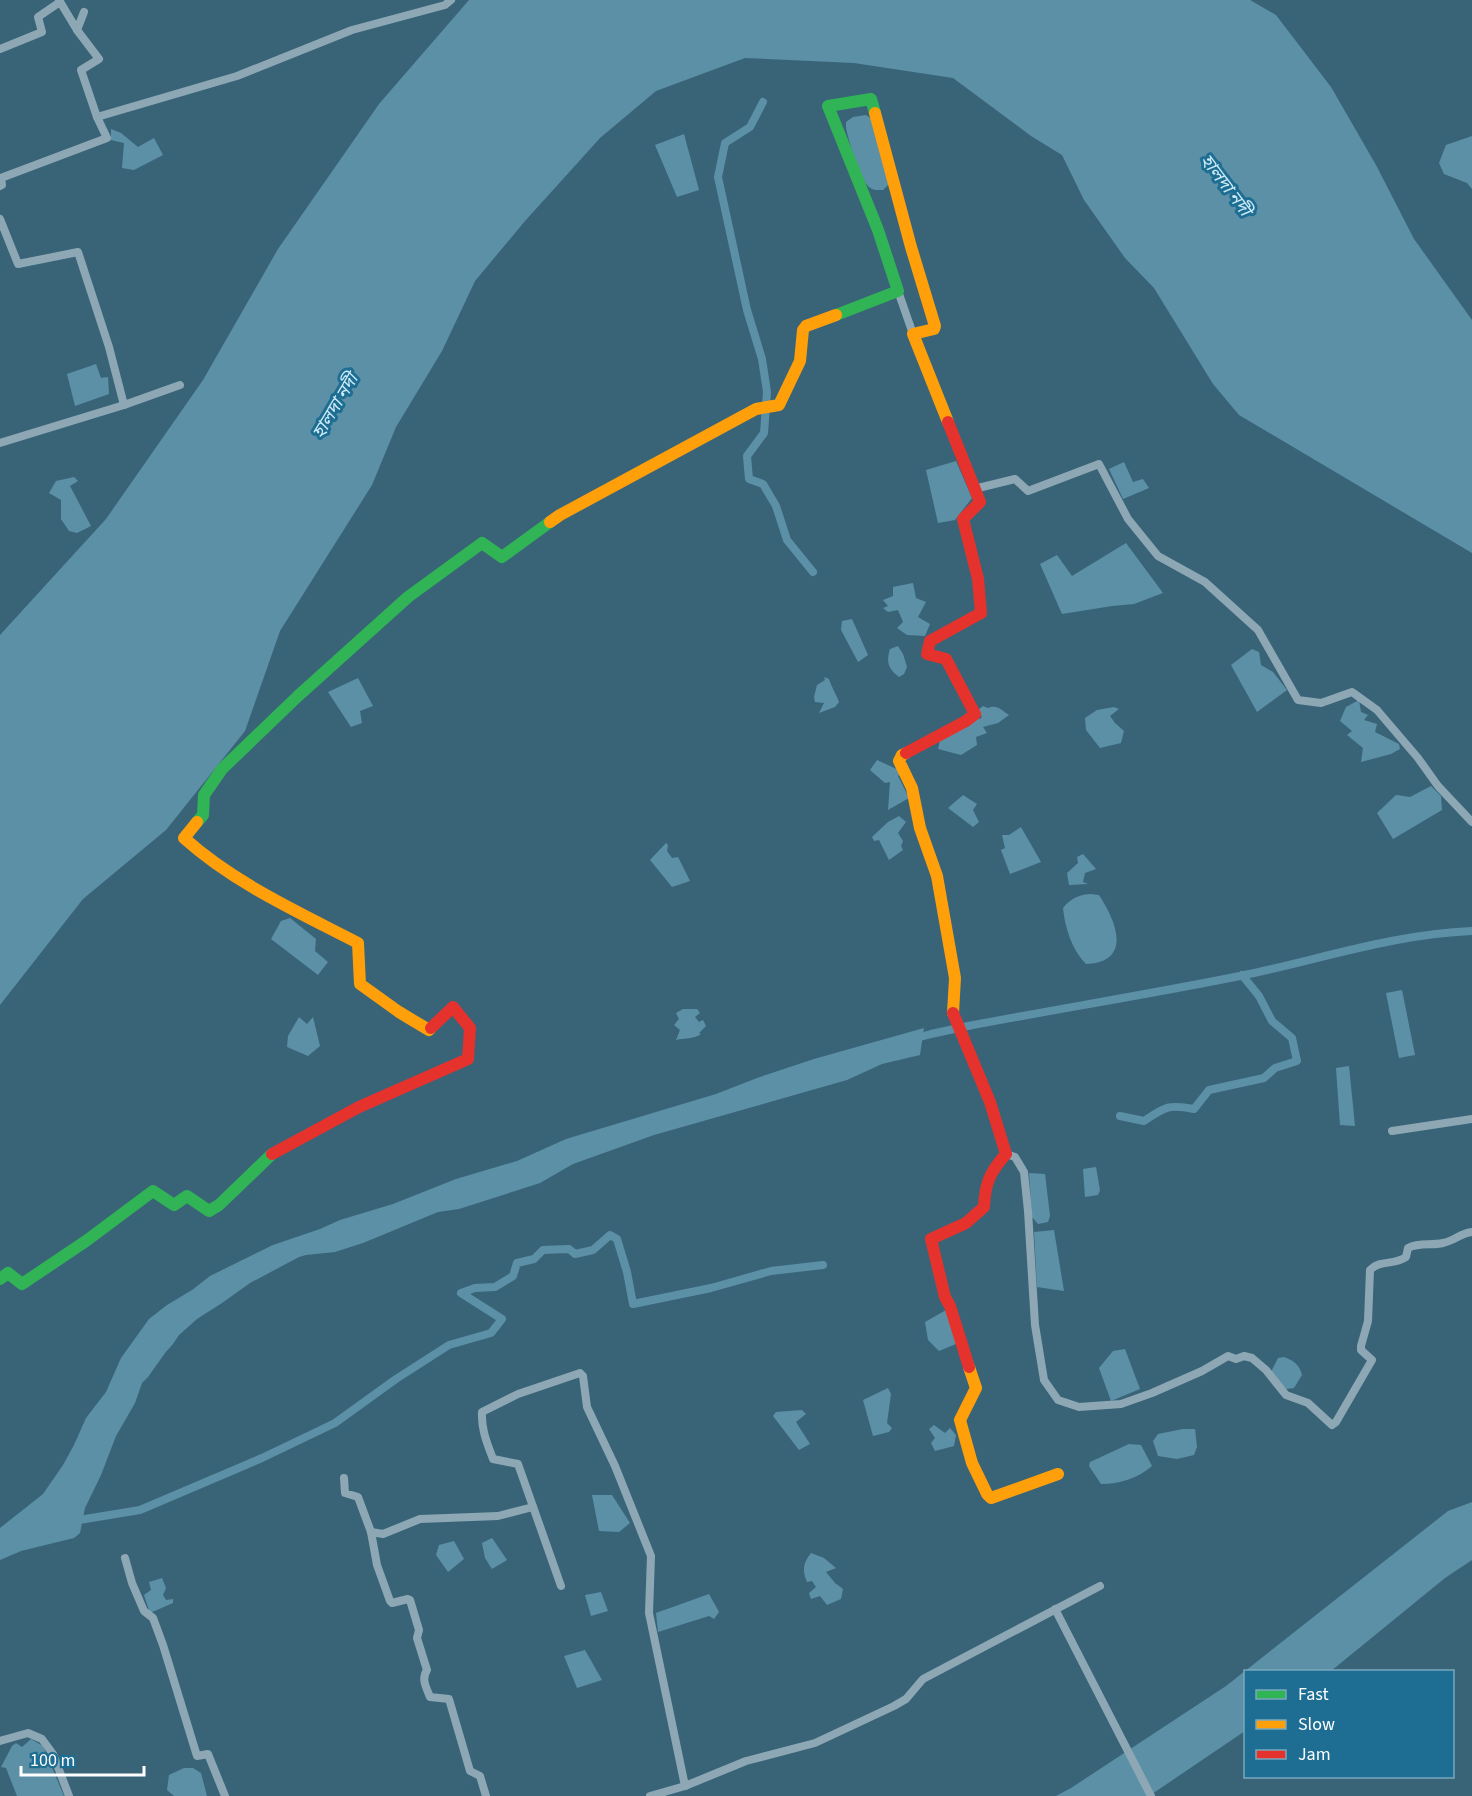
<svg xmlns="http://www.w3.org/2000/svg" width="1472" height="1796" font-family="'Source Sans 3','Noto Sans Bengali',sans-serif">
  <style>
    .water { fill: #5c90a7 }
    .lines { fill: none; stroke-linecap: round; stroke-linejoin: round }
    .canal { stroke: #5c90a7; stroke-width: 8 }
    .street { stroke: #8da8b4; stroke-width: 8 }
    .fast { stroke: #30b455; stroke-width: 12 }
    .slow { stroke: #ff9f0a; stroke-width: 12 }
    .jam { stroke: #e5322d; stroke-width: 12 }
    .labels { text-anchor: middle; stroke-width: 6; stroke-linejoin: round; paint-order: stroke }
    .water-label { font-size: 18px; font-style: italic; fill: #ccebf8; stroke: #1e6e93 }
  </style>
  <rect width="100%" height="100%" fill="#396478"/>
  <g class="water">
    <path d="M469,0h781l26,15 55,72 45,78 38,74 58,81v233l-233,-138 -26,-31 -59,-96 -29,-30 -41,-58 -22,-45 -31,-19 -78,-58 -99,-15 -109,-5 -89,33 -56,47 -75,83 -50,60 -33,70 -46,76 -24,58 -92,146 -35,100 -79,99 -83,69 -83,106v-370l106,-116 97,-139 75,-131 101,-145z"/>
    <path d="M866,115l6,4 17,58 -1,8 -5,5c-5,0 -10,1 -14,-3 -10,-9 -20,-45 -23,-59v-6l7,-5z"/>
    <path d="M111,129l10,4 17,14 16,-9 9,17 -29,15 -12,-2 2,-25 -13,-3z"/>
    <path d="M684,134l15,56 -22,7 -22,-52z"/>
    <path d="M1472,136v53l-5,-6 -23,-9 -5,-11 7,-18z"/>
    <path d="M96,364l5,14 7,-1 1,17 -34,12 -8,-32z"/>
    <path d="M956,461l16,37 -17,22 -17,3 -12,-53z"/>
    <path d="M1124,462l9,20 10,-3 6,9 -26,11 -14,-30z"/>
    <path d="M74,477l4,4 -8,5 21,40 -14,7 -8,-2 -8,-12v-19l-12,-7 7,-12z"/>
    <path d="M1126,543l37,50 -29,11 -22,2 -50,8 -22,-50 17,-9 15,21z"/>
    <path d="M913,583l3,15 10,4 -8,15 12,7 -5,12 -18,-1 -10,-7 6,-6 -5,-12 -10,2 -5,-4 5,-2 -5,-6 10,-4v-9z"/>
    <path d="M852,619l16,36 -10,7 -17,-32 1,-9z"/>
    <path d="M898,646l5,8 4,13 -3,7 -5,3c-11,-8 -13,-15 -9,-28z"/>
    <path d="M1252,649l7,3 2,13 12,7 14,18 -30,22 -26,-47z"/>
    <path d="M824,677l5,2c3,9 7,15 10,23l-4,5 -16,6 5,-10 -9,-1 -1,-5 3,-12 8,-5z"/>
    <path d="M358,678l15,28 -13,5 2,12 -11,4 -23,-35z"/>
    <path d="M1359,700l2,12 7,3 -4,5 13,4 -2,8 24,12 1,5 -9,5 -30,8 2,-14 -16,-13 5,-4 -12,-10 6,-14z"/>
    <path d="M983,706l5,2c8,-4 14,2 21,7l-11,8 -15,4 4,6 -11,4 1,8 -16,10 -23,-6 3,-13 35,-19 4,2 2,-2 -4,-7z"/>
    <path d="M1114,707l5,2 -9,7 5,7 9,8 -3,12 -21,5 -14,-18 -1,-12 12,-8z"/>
    <path d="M877,760l26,12 -5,4 11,22 -21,12 2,-28 -5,1 -15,-13z"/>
    <path d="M1431,786l10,10 1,14 -49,29 -16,-26 19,-18 14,2z"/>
    <path d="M963,795l14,9 -4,6 6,12 -6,5 -25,-19z"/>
    <path d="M899,816l7,6 -8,11 5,8 -2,5 2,4 -14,10 -10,-20 -5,1 -2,-4 16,-15z"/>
    <path d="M1021,827l20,35 -31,12 -9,-24 4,-2 -3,-13h7z"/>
    <path d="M666,843l2,2 -1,6 5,7 6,-1 12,24 -18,6 -22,-27z"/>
    <path d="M1083,854l13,15 -11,4 -2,9 5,2 -19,1 -2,-12 11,-10 -1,-6z"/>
    <path d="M1090,894l9,1c17,26 34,67 -13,69 -14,-14 -21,-36 -23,-56 7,-9 15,-13 27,-14z"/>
    <path d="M290,918l26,21 -1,12 13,11 -10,13 -47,-36 10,-18z"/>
    <path d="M1402,990l13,65 -16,3 -13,-65z"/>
    <path d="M683,1009h14l3,4 -5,4 4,5 4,-2 3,6 -7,7 2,1c-6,5 -17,4 -25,6l4,-10 -6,-5 5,-6 -3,-6z"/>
    <path d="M299,1017l8,7 6,-7 7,29 -12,10 -21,-9 1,-11z"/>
    <path d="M924,1028l-4,27 -38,9 -35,16 -193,55 -81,29 -33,19 -81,26 -21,3 -75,31 -28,9 -29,3 -7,2 -49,26 -28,20 -25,16 -18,16 -6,9 -8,9 -17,24 -6,6 -7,20 -19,33 -15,39 -16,33 -5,25 -6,5 -53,13 -21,9v-32l43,-34 20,-29 11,-20 12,-27 20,-26 15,-34 28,-39 18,-14 25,-15 18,-14 63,-31 47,-16 20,-9 53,-16 63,-25 61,-18 49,-22 150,-45 41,-16 57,-19z"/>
    <path d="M1349,1066l6,60 -15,-1 -4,-57z"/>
    <path d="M1096,1167l4,23 -2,5 -13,2 -2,-28z"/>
    <path d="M1029,1173l16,1 5,42 -2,6 -10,2 -6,-7z"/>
    <path d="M1054,1230l10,61 -27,-4 -3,-55z"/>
    <path d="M946,1310l7,7 3,27 -17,7 -11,-11 -3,-18z"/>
    <path d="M1125,1349l15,40 -29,12 -12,-33 14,-17z"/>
    <path d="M1284,1357c10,4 15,7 18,18l-8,13 -8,1 -15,-17 7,-14z"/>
    <path d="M888,1388l3,6 -4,29 5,5 -3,4 -16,4 -10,-36z"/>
    <path d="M802,1410l4,4 -10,8 14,22 -11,6 -26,-34 3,-4z"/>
    <path d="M934,1425l11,8 5,-5 6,7 -2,11 -19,5 -4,-8 4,-5 -6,-9z"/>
    <path d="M1183,1429h12l2,18 -3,8 -17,4 -19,-3 -5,-15 5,-7z"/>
    <path d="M1129,1444l12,1 11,21c-14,12 -32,18 -51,18l-12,-18 1,-4z"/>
    <path d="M592,1495h20l18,28 -11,9 -20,-1z"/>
    <path d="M1472,1502v58l-27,18 -114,93 -85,1 -1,59 -96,65h-93l15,-8 155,-102 222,-175z"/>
    <path d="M492,1538l15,22 -15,9 -7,-11 -3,-15z"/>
    <path d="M454,1541l10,18 -16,13 -12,-17 3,-10z"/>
    <path d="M811,1553l13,5 12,10 -10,4 9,11 8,6 -2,10 -14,6 -7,-9 -9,3 -2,-6 7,-6 -4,-6 -5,1c-5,-12 -4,-19 4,-29z"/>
    <path d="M162,1578l4,10 -3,7 3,5 7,-1v4l-23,10 -6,-18 7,-5 -2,-8z"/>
    <path d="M601,1592l7,19 -17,5 -6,-21z"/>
    <path d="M709,1594l10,18 -5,7 -5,-3 -51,16 -2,-19z"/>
    <path d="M585,1650l17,30 -25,8 -13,-32z"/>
    <path d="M31,1739l12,7 21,50h-47l-11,-28 -5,-1 11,-21 4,-3 6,4z"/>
    <path d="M184,1768h9l8,5 6,23h-33l-7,-6 2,-15z"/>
  </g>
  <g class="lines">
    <g class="canal">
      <path d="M763,102l-13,25 -25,16 -7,34 29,133 15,49 5,33 -3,41 -17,23 2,23 14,5 13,22 11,34 26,32"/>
      <path d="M913,1039l18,-5 37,-8c90,-17 182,-32 272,-50 78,-16 153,-42 232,-45"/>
      <path d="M1120,1116l24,5c21,-14 24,-17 50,-12l15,-19 55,-12 11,-10 22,-7 -5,-23 -20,-17 -13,-25 -17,-21"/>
      <path d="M73,1521l67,-11 122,-52 73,-35 61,-44 53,-34 42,-12 11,-14 -41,-26 14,-5 20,-1 18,-11 4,-13 17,-4 9,-9 26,-1 6,5 18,-4 17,-15 7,4 10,33 6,32 78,-16 60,-17 52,-6"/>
    </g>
    <g class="street">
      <path d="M59,0l18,30"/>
      <path d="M84,12l-7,18 22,29 -18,11 16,47"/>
      <path d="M0,49l42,-17 -4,-15 22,-15"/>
      <path d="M0,186l2,-1 -1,-7 106,-40 -10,-21 140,-41 115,-46 93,-25 6,-5"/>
      <path d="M0,219l18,45 60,-12 31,95 15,58"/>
      <path d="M898,291l15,43"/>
      <path d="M0,443l124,-38 56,-20"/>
      <path d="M974,489l41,-10 13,12 71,-27 29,55 30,37 47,26 53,48 40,70 23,3 31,-11 25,18 41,48 20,28 34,36"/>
      <path d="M1392,1131l80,-12"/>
      <path d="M1006,1154l9,3 9,15 4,39 7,114 9,55 14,20 21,7 42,-3 31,-11 50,-22 26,-15 8,3 8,-3 8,2 14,12 20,25 22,8 24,22 4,-3 36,-62 -11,-10v-4l7,-25 2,-51c11,-11 23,-4 36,-13l2,-9c12,-6 23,-2 35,-5 11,-2 18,-10 29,-11"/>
      <path d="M344,1478l1,15 13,4 13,35 6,33 13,36 2,2 16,-4 2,1 9,30 -2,8 10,32c-6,9 -1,17 3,27l19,2 21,72 10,5 6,20"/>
      <path d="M371,1532l12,2 37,-15 78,-3 35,-9"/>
      <path d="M125,1558l7,25 12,28 9,7 10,27 34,111 11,-2 17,42"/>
      <path d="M561,1586l-43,-122 -25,-5c-6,-16 -12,-30 -11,-47l36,-18 62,-21 3,3 4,31 28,59 36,90 -2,57 36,173"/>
      <path d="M1055,1609l96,187"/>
      <path d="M0,1741l28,-8 14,6 11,15 16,42"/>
      <path d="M650,1796l35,-10 61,-25 69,-18 79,-37 12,-7 17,-20 177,-93"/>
    </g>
    <g class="fast">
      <path d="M836,315l62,-24 -20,-61 -50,-124 43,-7 4,14"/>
      <path d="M197,822l6,-7 1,-20 18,-26 76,-73 110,-99 74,-54 20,14 48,-35"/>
      <path d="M0,1279l8,-6 14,11 64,-43 67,-50 21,14 13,-9 22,15 10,-6 53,-51"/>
    </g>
    <g class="slow">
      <path d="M875,113l36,134 24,79 -1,3 -21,5 35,88"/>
      <path d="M550,522l10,-7 196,-106 23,-4 21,-44 3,-31 3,-4 30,-11"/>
      <path d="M906,753l-4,2 -3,6 13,27 8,40 17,48 18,102 -2,35"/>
      <path d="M197,822l-13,16c50,45 114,74 174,105l2,41 39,28 30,18 2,-2"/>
      <path d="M969,1367l7,21 -16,32 12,43 15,31 4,4 67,-24"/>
    </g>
    <g class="jam">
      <path d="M906,753l60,-32 9,-7 -29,-55 -19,-5 3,-13 51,-28 -3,-34 -15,-60 17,-17 -32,-80"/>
      <path d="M953,1013l37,89 16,52c-16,18 -21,29 -22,53l-18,16 -35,16 14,58 5,9 19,61"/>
      <path d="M272,1154l87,-47 109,-48 2,-31 -17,-21 -22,21"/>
    </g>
  </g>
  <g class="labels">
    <g class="water-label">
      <text transform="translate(1226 185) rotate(53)" y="6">হালদা নদী</text>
      <text transform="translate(335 406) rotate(-59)" y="6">হালদা নদী</text>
    </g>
  </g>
  <rect x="1244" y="1670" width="210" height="108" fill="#1e6e93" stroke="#78a8be" stroke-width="1.5"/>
  <rect x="1256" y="1690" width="30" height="9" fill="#30b455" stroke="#78a8be" stroke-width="1.5"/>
  <text x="1298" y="1700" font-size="18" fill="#ffffff">Fast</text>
  <rect x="1256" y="1720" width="30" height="9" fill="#ff9f0a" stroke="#78a8be" stroke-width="1.5"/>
  <text x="1298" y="1730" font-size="18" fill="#ffffff">Slow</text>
  <rect x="1256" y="1750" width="30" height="9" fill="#e5322d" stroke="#78a8be" stroke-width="1.5"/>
  <text x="1298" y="1760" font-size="18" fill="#ffffff">Jam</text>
  <path d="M21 1766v9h123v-9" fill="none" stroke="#ffffff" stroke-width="3"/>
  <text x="30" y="1766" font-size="18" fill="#ffffff" stroke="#1e6e93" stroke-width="4.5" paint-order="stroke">100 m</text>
</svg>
